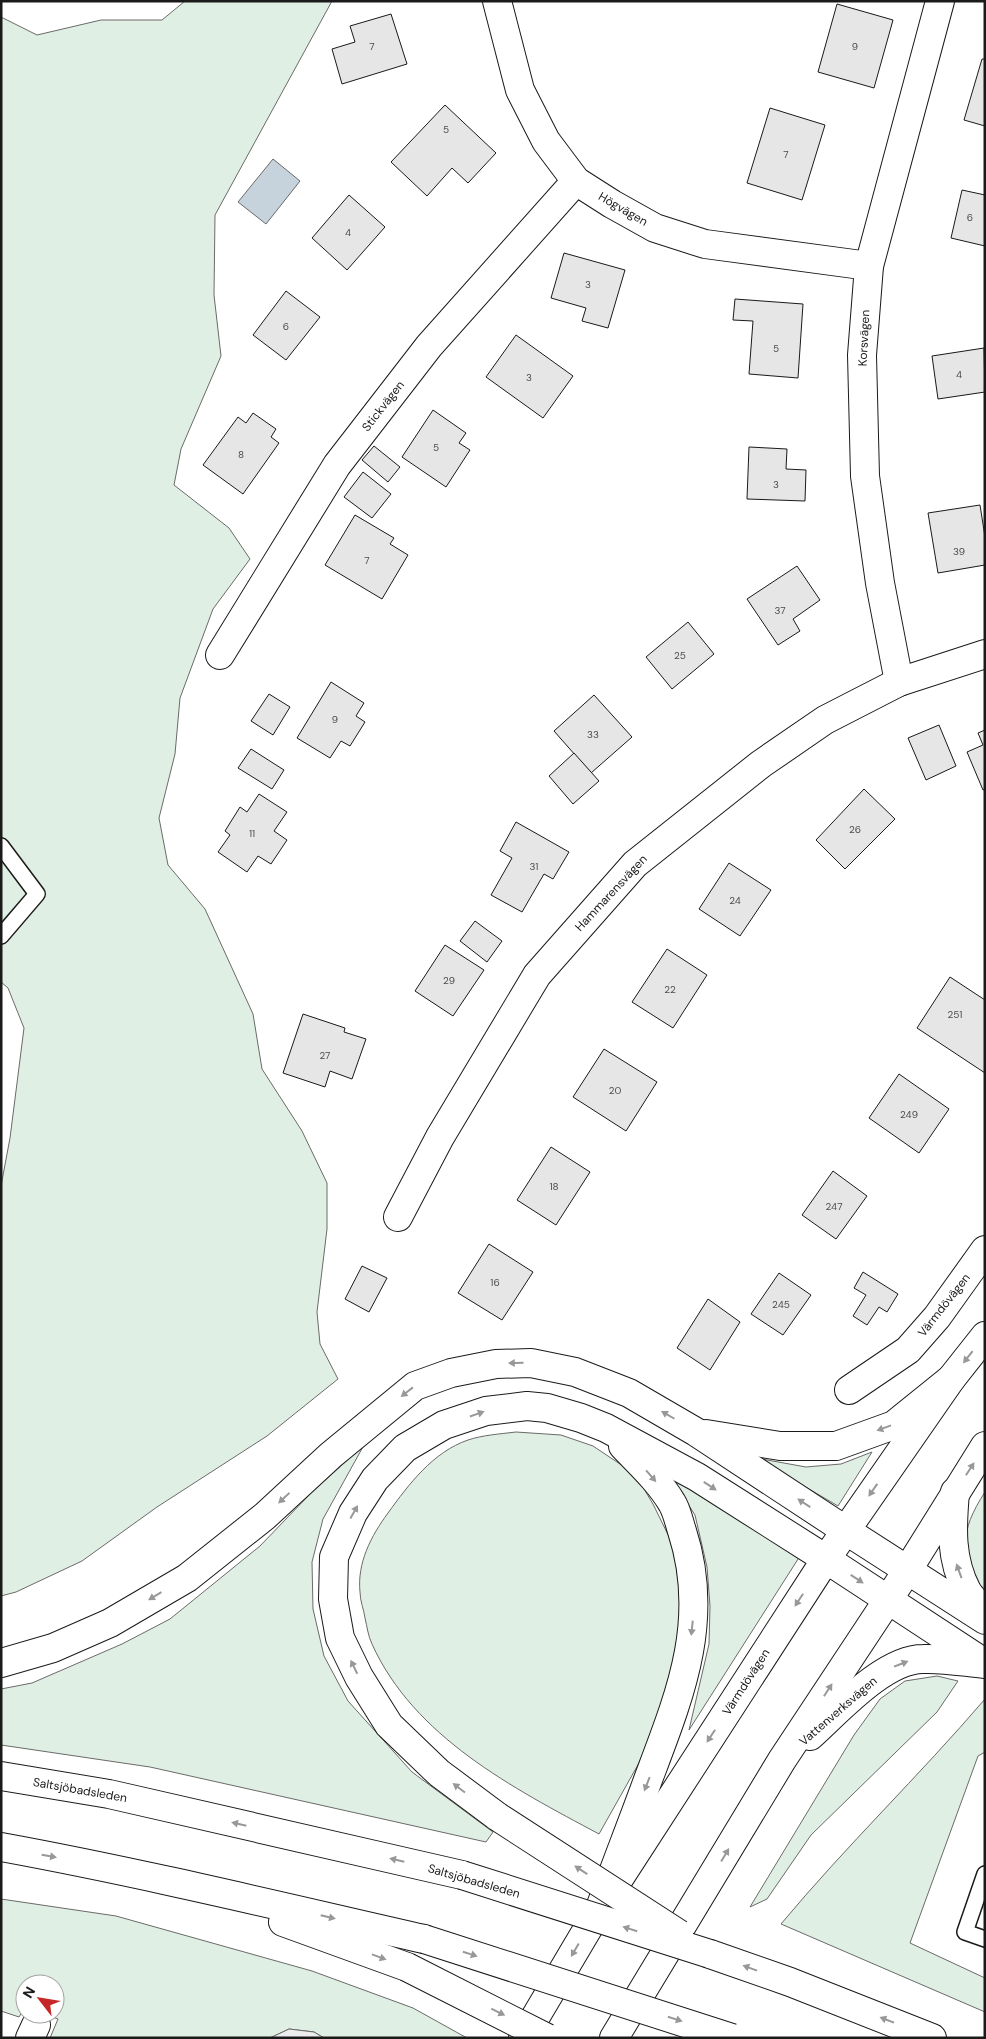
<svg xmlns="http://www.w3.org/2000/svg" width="986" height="2039" font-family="'DM Sans',sans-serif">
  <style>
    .green { fill: #e0efe3; stroke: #6a6a6a }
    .parking { fill: #ededed; stroke: #6a6a6a }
    .water { fill: #c6d2dc; stroke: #6a6a6a }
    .building { fill: #e6e6e6; stroke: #1a1a1a }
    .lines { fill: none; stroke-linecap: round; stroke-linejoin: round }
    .lane-casing { stroke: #1a1a1a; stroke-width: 18 }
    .street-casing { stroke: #1a1a1a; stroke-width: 30 }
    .secondary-casing { stroke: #1a1a1a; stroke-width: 30 }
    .highway-casing { stroke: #1a1a1a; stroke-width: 30 }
    .lane { stroke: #fff; stroke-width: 15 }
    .street { stroke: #fff; stroke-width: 28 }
    .secondary { stroke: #fff; stroke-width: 28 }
    .highway { stroke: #fff; stroke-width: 28 }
    .highway-bridge-casing { stroke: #1a1a1a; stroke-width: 30; stroke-linecap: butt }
    .highway-bridge { stroke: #fff; stroke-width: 28 }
    .oneway { fill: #989898 }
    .labels { text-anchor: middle; stroke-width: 4; stroke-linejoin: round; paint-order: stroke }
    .number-label { font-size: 10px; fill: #4d4d4d }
    .street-label { font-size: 12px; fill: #1a1a1a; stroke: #fff }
  </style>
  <rect width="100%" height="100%" fill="#fff"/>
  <g class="green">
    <path d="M185,1h147l-117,214 -1,80 7,61 -40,93 -7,36 55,43 21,31 -37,50 -33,89 -5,56 -16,64 9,47 37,44 48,105 9,55 40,62 25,52v46l-10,83 3,32 18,35 -71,57 -110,71 -75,54 -66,31 -15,4v-410l9,-48 14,-110 -16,-40 -7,-6v-965l36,18 64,-15h61z"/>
    <path d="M516,1432l45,3 32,11 42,28 18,30 23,47 8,54 -4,55 -32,87 -49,87c-86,-46 -185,-97 -227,-190 -4,-8 -5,-18 -7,-26 -1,-8 -5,-17 -5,-26 -3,-29 11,-56 28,-79 21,-29 45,-61 80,-73 15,-5 32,-6 48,-8z"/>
    <path d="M364,1445l-41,74 -11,43 1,47 11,47 24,45 64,71 81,60 -7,10 -336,-75 -149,-22v-56l31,-6 90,-39 48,-25 90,-73 52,-54z"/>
    <path d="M872,1452l-34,54 -82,-48 50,9 35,-3z"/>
    <path d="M666,1470l134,86 -111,174 20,-86 1,-38 -3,-39 -12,-52z"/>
    <path d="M985,1492v103c-26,-40 -26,-63 0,-103z"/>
    <path d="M937,1676l21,5 -21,31 -126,123 -44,64 -17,8 104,-172 26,-36 25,-18z"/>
    <path d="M985,1699v53l-7,4 -68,187 75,35v34l-204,-88c65,-78 138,-148 204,-225z"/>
    <path d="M1,1899l115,17 196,55 101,37 54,30h-143l-10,-6 -25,-3 -19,9h-220l8,-19 -14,-5h11v-30h-30v23l-6,10 -18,-6z"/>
  </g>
  <path class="parking" d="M289,2029l25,3 10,6h-54z"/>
  <path class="water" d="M273,159l27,22 -34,43 -28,-22z"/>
  <g class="building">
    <path d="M837,4l56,16 -19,68 -56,-16z"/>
    <path d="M391,14l16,50 -65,20 -10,-35 23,-7 -5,-16z"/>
    <path d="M982,59h3v67l-21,-6z"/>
    <path d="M445,105l51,48 -28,30 -16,-15 -25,28 -36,-34z"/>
    <path d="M770,108l55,17 -23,75 -55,-17z"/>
    <path d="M962,190l23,5v51l-34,-8z"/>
    <path d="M349,195l36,32 -38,43 -35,-32z"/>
    <path d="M564,253l61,17 -17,58 -26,-7 4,-13 -35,-10z"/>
    <path d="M286,291l34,26 -34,43 -33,-25z"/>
    <path d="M735,299l68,5 -5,74 -49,-4 4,-53 -20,-1z"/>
    <path d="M516,335l57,41 -30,42 -57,-41z"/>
    <path d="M984,348l1,44 -47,7 -6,-43z"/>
    <path d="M433,410l33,23 -7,10 11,7 -24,37 -44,-30z"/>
    <path d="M253,413l23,16 -5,8 8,6 -36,51 -40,-29 35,-48 8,6z"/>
    <path d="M374,446l26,21 -12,15 -26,-22z"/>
    <path d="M749,447l38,2 -1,20 20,1 -1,31 -58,-2z"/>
    <path d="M363,472l28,22 -19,24 -28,-21z"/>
    <path d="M980,505l5,32v28l-47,8 -10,-60z"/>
    <path d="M355,515l39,23 -4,6 18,11 -26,44 -57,-34z"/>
    <path d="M797,566l23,34 -27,19 7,12 -22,14 -31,-46z"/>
    <path d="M688,622l26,32 -42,35 -26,-32z"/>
    <path d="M331,682l33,21 -8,13 9,6 -15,24 -9,-5 -11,17 -33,-20z"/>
    <path d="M269,694l21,13 -17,28 -22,-14z"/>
    <path d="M594,695l38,42 -41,36 -37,-42z"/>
    <path d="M939,725l17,41 -30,14 -18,-42z"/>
    <path d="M985,730v59l-2,1 -16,-38 16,-7 -5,-12z"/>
    <path d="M251,749l33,21 -12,19 -34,-21z"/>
    <path d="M574,753l25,28 -26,23 -24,-28z"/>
    <path d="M864,789l31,30 -50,50 -29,-29z"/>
    <path d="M259,794l28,18 -13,19 13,9 -16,24 -13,-8 -11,16 -29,-20 12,-17 -5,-4 15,-24 7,5z"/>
    <path d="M516,822l53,30 -16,27 -9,-5 -22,38 -31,-17 21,-37 -12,-7z"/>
    <path d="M729,863l42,27 -31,46 -41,-27z"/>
    <path d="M475,921l27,20 -15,21 -27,-21z"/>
    <path d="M445,945l39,25 -31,46 -38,-25z"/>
    <path d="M667,949l40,26 -34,53 -41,-26z"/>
    <path d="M950,977l35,23v73l-68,-45z"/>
    <path d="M303,1014l42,14 -1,4 22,7 -14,40 -22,-8 -5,16 -42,-14z"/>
    <path d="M604,1049l53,33 -31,49 -53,-34z"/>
    <path d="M899,1074l50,35 -30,44 -50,-35z"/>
    <path d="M551,1147l39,25 -34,53 -39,-25z"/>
    <path d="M833,1171l34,25 -31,43 -34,-24z"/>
    <path d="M489,1244l44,28 -31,48 -44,-27z"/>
    <path d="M362,1266l25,12 -18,34 -24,-13z"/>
    <path d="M863,1272l35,22 -11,18 -8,-5 -12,18 -14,-9 13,-21 -12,-7z"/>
    <path d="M779,1273l32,22 -28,40 -32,-21z"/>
    <path d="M708,1299l32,23 -30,48 -33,-22z"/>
  </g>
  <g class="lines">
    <defs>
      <g id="lane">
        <path d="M1,846l36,48 -36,42"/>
        <path d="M985,1874l-20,58 20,7"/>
      </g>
      <g id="street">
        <path d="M497,1l23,89 26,51 30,40 36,23 43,24 50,16 164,22"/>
        <path d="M220,655l117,-190 92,-119 147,-165"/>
        <path d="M899,682l-19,-99 -15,-107 -3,-121 7,-89 71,-265"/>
        <path d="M398,1217l42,-80 97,-162 98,-111 126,-100 64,-44 74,-38 86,-28"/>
        <path d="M849,1390l59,-40 29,-33 48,-67"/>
        <path d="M955,1492c-3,35 -5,67 12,99 4,7 12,14 18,20"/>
        <path d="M30,2038l6,-13"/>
      </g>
      <g id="secondary">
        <path d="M845,1530l140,90"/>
        <path d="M826,1559l157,103"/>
        <path d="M810,1736c28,-25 74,-77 113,-77 20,-1 41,3 62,5"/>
        <path d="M523,2038l77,-130 226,-349 125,-180 34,-43"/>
        <path d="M614,2038l168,-278 125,-189 78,-125"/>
      </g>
      <g id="highway">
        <path d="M706,1434l74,12h56l58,-21 57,-46"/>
        <path d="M1,1663l52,-15 57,-25 77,-45 78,-62 66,-61 84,-69 36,-13 45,-9 35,-1 44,9 54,21 67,39 149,98"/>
        <path d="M1,1776l108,18 353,81"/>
        <path d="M498,1817l-59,-44 -50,-48 -30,-48 -19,-39 -7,-39 1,-42 19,-44 22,-34 30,-31 39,-23 42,-14 41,-5 20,2 34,10 25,10 91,49 129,82"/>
        <path d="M1,1847c142,26 282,60 423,92"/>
        <path d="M600,1908c16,-44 33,-87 49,-131 31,-82 62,-157 33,-246 -3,-9 -5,-20 -10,-28 -13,-22 -32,-39 -49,-57"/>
        <path d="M283,1922l124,45"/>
        <path d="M710,1954l80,28 142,56"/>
      </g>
    </defs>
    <use href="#lane" class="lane-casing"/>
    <use href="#street" class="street-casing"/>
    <use href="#secondary" class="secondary-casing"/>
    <use href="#highway" class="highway-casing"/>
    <use href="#lane" class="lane"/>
    <use href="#street" class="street"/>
    <use href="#secondary" class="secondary"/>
    <use href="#highway" class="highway"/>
    <defs>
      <g id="highway-bridge">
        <path d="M498,1817l181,117"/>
        <path d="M462,1875l248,79"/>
        <path d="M424,1939l308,99"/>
        <path d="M407,1967l140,71"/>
      </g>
    </defs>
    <use href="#highway-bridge" class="highway-bridge-casing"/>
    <use href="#highway-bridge" class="highway-bridge"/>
  </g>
  <defs><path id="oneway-solid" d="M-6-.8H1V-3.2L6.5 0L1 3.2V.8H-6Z" transform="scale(1.25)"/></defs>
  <g class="oneway">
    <use href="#oneway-solid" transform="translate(968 1357) rotate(128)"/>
    <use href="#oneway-solid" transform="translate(516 1363) rotate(179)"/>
    <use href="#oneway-solid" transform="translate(407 1392) rotate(142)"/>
    <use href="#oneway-solid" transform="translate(477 1414) rotate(-19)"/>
    <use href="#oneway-solid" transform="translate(668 1415) rotate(-150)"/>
    <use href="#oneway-solid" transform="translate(884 1428) rotate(160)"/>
    <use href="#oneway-solid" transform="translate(970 1469) rotate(-57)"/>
    <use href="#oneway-solid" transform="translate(651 1476) rotate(49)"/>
    <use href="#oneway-solid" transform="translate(710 1486) rotate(33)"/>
    <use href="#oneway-solid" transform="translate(873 1490) rotate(125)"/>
    <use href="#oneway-solid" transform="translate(284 1498) rotate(137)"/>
    <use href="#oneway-solid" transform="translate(804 1503) rotate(-147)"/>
    <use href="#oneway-solid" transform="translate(354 1512) rotate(-61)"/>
    <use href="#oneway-solid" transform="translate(959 1571) rotate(-110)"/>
    <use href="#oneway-solid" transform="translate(857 1579) rotate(33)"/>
    <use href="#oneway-solid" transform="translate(155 1596) rotate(149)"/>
    <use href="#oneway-solid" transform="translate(799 1600) rotate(123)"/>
    <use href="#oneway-solid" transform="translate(692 1628) rotate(96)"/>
    <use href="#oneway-solid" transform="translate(901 1664) rotate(-21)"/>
    <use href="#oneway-solid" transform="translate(354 1667) rotate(-116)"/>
    <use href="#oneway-solid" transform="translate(828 1690) rotate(-57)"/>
    <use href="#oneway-solid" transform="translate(711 1736) rotate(123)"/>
    <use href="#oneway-solid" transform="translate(647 1784) rotate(111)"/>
    <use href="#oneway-solid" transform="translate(459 1788) rotate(-143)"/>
    <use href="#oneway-solid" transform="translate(239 1824) rotate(-167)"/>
    <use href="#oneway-solid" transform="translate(725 1855) rotate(-59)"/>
    <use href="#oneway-solid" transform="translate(49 1856) rotate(10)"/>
    <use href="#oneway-solid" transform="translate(397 1860) rotate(-167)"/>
    <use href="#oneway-solid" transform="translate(581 1870) rotate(-147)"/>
    <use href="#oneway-solid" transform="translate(328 1917) rotate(13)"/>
    <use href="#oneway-solid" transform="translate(630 1929) rotate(-162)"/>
    <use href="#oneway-solid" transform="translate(575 1950) rotate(120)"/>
    <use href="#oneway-solid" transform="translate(470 1954) rotate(18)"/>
    <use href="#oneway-solid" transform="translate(379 1957) rotate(20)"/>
    <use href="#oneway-solid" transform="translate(750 1968) rotate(-160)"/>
    <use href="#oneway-solid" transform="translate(498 2012) rotate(26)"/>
    <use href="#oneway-solid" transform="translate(675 2019) rotate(18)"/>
    <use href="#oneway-solid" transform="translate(887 2020) rotate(-159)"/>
  </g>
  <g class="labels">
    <g class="number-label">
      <text x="372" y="50">7</text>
      <text x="855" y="50">9</text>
      <text x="446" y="133">5</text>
      <text x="786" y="158">7</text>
      <text x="970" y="221">6</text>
      <text x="348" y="236">4</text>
      <text x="588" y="288">3</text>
      <text x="286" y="330">6</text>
      <text x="776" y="352">5</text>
      <text x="959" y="378">4</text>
      <text x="529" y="381">3</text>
      <text x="436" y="451">5</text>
      <text x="241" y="458">8</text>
      <text x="776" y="488">3</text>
      <text x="959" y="555">39</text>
      <text x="367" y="564">7</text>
      <text x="780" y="614">37</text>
      <text x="680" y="659">25</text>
      <text x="335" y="723">9</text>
      <text x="593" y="738">33</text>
      <text x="855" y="833">26</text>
      <text x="252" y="837">11</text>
      <text x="534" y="870">31</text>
      <text x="735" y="904">24</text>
      <text x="449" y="984">29</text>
      <text x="670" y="993">22</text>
      <text x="955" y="1018">251</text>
      <text x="325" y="1059">27</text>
      <text x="615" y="1094">20</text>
      <text x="909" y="1118">249</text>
      <text x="554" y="1190">18</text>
      <text x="834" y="1210">247</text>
      <text x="495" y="1286">16</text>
      <text x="781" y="1308">245</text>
    </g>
    <g class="street-label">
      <text transform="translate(623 209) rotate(30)" y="4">Högvägen</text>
      <text transform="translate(864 338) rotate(-87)" y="4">Korsvägen</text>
      <text transform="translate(383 406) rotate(-52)" y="4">Stickvägen</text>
      <text transform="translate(611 893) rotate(-47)" y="4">Hammarensvägen</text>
      <text transform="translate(944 1305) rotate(-52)" y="4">Värmdövägen</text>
      <text transform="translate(746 1682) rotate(-57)" y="4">Värmdövägen</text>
      <text transform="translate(838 1711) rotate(-41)" y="4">Vattenverksvägen</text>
      <text transform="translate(80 1790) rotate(10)" y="4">Saltsjöbadsleden</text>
      <text transform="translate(474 1881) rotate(16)" y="4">Saltsjöbadsleden</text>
    </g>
  </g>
  <rect width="986" height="2039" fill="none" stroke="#1a1a1a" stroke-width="5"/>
  <g transform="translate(40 1999) rotate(301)"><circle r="24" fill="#ffffff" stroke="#a3a3a3"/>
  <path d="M0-4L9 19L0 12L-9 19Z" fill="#c62828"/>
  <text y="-8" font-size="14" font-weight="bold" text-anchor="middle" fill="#1a1a1a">N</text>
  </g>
</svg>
